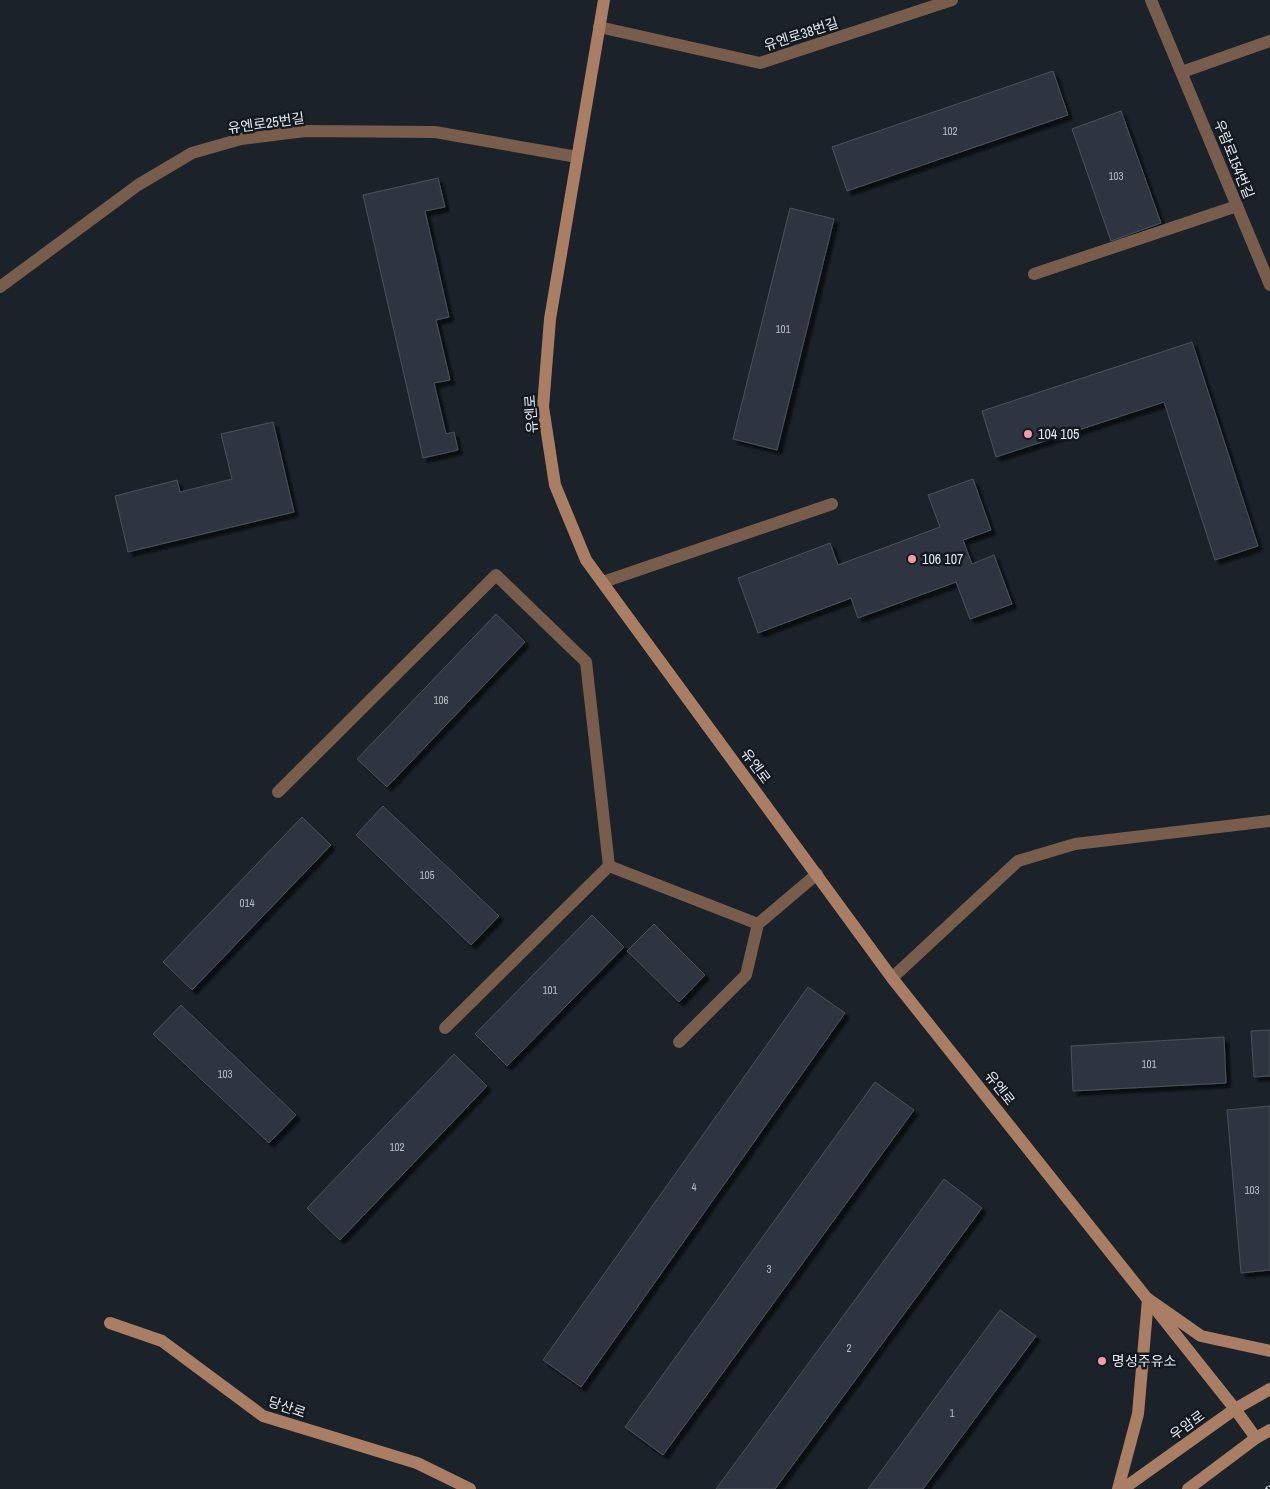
<svg xmlns="http://www.w3.org/2000/svg" width="1270" height="1489" font-family="'Archivo Narrow','Noto Sans KR',sans-serif">
  <style>
    .building { fill: #2f363f; stroke: #4a525b; filter: url(#shadow) }
    .lines { fill: none; stroke-linecap: round; stroke-linejoin: round }
    .lane { stroke: #785d4d; stroke-width: 12 }
    .street { stroke: #785d4d; stroke-width: 12 }
    .secondary { stroke: #aa7e65; stroke-width: 12 }
    .rail-casing { stroke: #cfd4da; stroke-width: 5.5 }
    .rail { stroke: #121920; stroke-width: 4; stroke-dasharray: 11; stroke-linecap: butt }
    .poi-dot { fill: #f39aa9; stroke: #121920; stroke-width: 2 }
    .labels { text-anchor: middle; stroke-width: 5; stroke-linejoin: round; paint-order: stroke }
    .number-label { font-size: 11px; fill: #b8bdc4 }
    .street-label { font-size: 14px; fill: #e5eaf0; stroke: #121920 }
    .poi-label { font-size: 14px; fill: #e5eaf0; stroke: #121920; text-anchor: start }
  </style>
  <defs>
    <filter id="shadow"><feDropShadow dx="4.5" dy="4.5" stdDeviation="1" flood-color="#0009"/></filter>
  </defs>
  <rect width="100%" height="100%" fill="#1b222a"/>
  <g class="building">
    <path d="M1053,71l15,44 -221,76 -15,-44z"/>
    <path d="M1121,111l40,112 -50,18 -39,-112z"/>
    <path d="M438,178l7,29 -20,4 24,106 -13,3 14,60 -16,3 12,51 8,-2 4,18 -35,8 -60,-263z"/>
    <path d="M790,208l44,11 -57,231 -44,-11z"/>
    <path d="M1192,342l66,204 -43,14 -51,-158 -168,55 -14,-46z"/>
    <path d="M273,422l21,90 -166,40 -13,-56 62,-16 3,12 52,-13 -11,-45z"/>
    <path d="M973,479l18,51 -28,10 9,24 22,-9 18,49 -42,15 -14,-37 -98,36 -7,-20 -93,35 -20,-55 92,-35 8,22 102,-38 -12,-32z"/>
    <path d="M496,614l29,28 -138,145 -30,-28z"/>
    <path d="M383,806l116,110 -28,29 -115,-110z"/>
    <path d="M302,817l29,28 -139,145 -29,-28z"/>
    <path d="M592,915l32,32 -117,119 -32,-32z"/>
    <path d="M654,924l51,51 -26,27 -52,-51z"/>
    <path d="M808,987l37,26 -264,374 -38,-27z"/>
    <path d="M181,1005l115,110 -27,28 -116,-109z"/>
    <path d="M1270,1030v46l-16,1 -3,-46z"/>
    <path d="M1224,1037l2,46 -153,8 -2,-45z"/>
    <path d="M454,1054l33,32 -147,154 -33,-32z"/>
    <path d="M875,1082l39,28 -251,345 -38,-28z"/>
    <path d="M1270,1106v164l-29,3 -14,-163z"/>
    <path d="M944,1179l38,29 -207,281h-59z"/>
    <path d="M1000,1310l36,26 -113,153h-55z"/>
  </g>
  <g class="lines">
    <g class="lane">
      <path d="M1034,274l203,-68"/>
      <path d="M603,582l229,-78"/>
      <path d="M278,792l218,-217 90,87 23,204 149,58 59,-50"/>
      <path d="M445,1028l164,-162"/>
      <path d="M679,1042l67,-67 12,-51"/>
    </g>
    <g class="street">
      <path d="M1151,0l119,285"/>
      <path d="M599,27l161,36 192,-63"/>
      <path d="M1182,72l88,-31"/>
      <path d="M0,287l138,-102 54,-32 49,-14 64,-8 130,1 142,25"/>
      <path d="M892,978l126,-117 57,-17 195,-23"/>
    </g>
    <g class="secondary">
      <path d="M604,0l-54,319 -7,88 12,78 31,75 306,418 343,431 21,29"/>
      <path d="M110,1323l52,18 101,75 154,47 53,26"/>
      <path d="M1118,1489l20,-75 10,-115 53,37 69,15"/>
      <path d="M1123,1489l112,-80 35,-20"/>
      <path d="M1188,1489l68,-51 14,-8"/>
    </g>
    <defs>
      <path id="rail" d="M1268,1489l2,-1"/>
    </defs>
    <use href="#rail" class="rail-casing"/>
    <use href="#rail" class="rail"/>
  </g>
  <g class="poi-dot">
    <circle cx="1028" cy="434" r="5"/>
    <circle cx="912" cy="559" r="5"/>
    <circle cx="1102" cy="1361" r="5"/>
  </g>
  <g class="labels">
    <g class="number-label">
      <text x="950" y="135">102</text>
      <text x="1116" y="180">103</text>
      <text x="783" y="333">101</text>
      <text x="441" y="704">106</text>
      <text x="427" y="879">105</text>
      <text x="247" y="907">014</text>
      <text x="550" y="994">101</text>
      <text x="1149" y="1068">101</text>
      <text x="225" y="1078">103</text>
      <text x="397" y="1151">102</text>
      <text x="694" y="1191">4</text>
      <text x="1252" y="1194">103</text>
      <text x="769" y="1273">3</text>
      <text x="849" y="1352">2</text>
      <text x="952" y="1417">1</text>
    </g>
    <g class="street-label">
      <text transform="translate(801 34) rotate(-18)" y="5">유엔로38번길</text>
      <text transform="translate(266 123) rotate(-8)" y="5">유엔로25번길</text>
      <text transform="translate(1234 159) rotate(68)" y="5">우람로154번길</text>
      <text transform="translate(531 414) rotate(-94)" y="5">유엔로</text>
      <text transform="translate(756 766) rotate(54)" y="5">유엔로</text>
      <text transform="translate(1000 1088) rotate(52)" y="5">유엔로</text>
      <text transform="translate(287 1407) rotate(19)" y="5">당산로</text>
      <text transform="translate(1187 1425) rotate(-36)" y="5">우암로</text>
    </g>
    <g class="poi-label">
      <text x="1038" y="439">104 105</text>
      <text x="922" y="564">106 107</text>
      <text x="1112" y="1366">명성주유소</text>
    </g>
  </g>
</svg>
